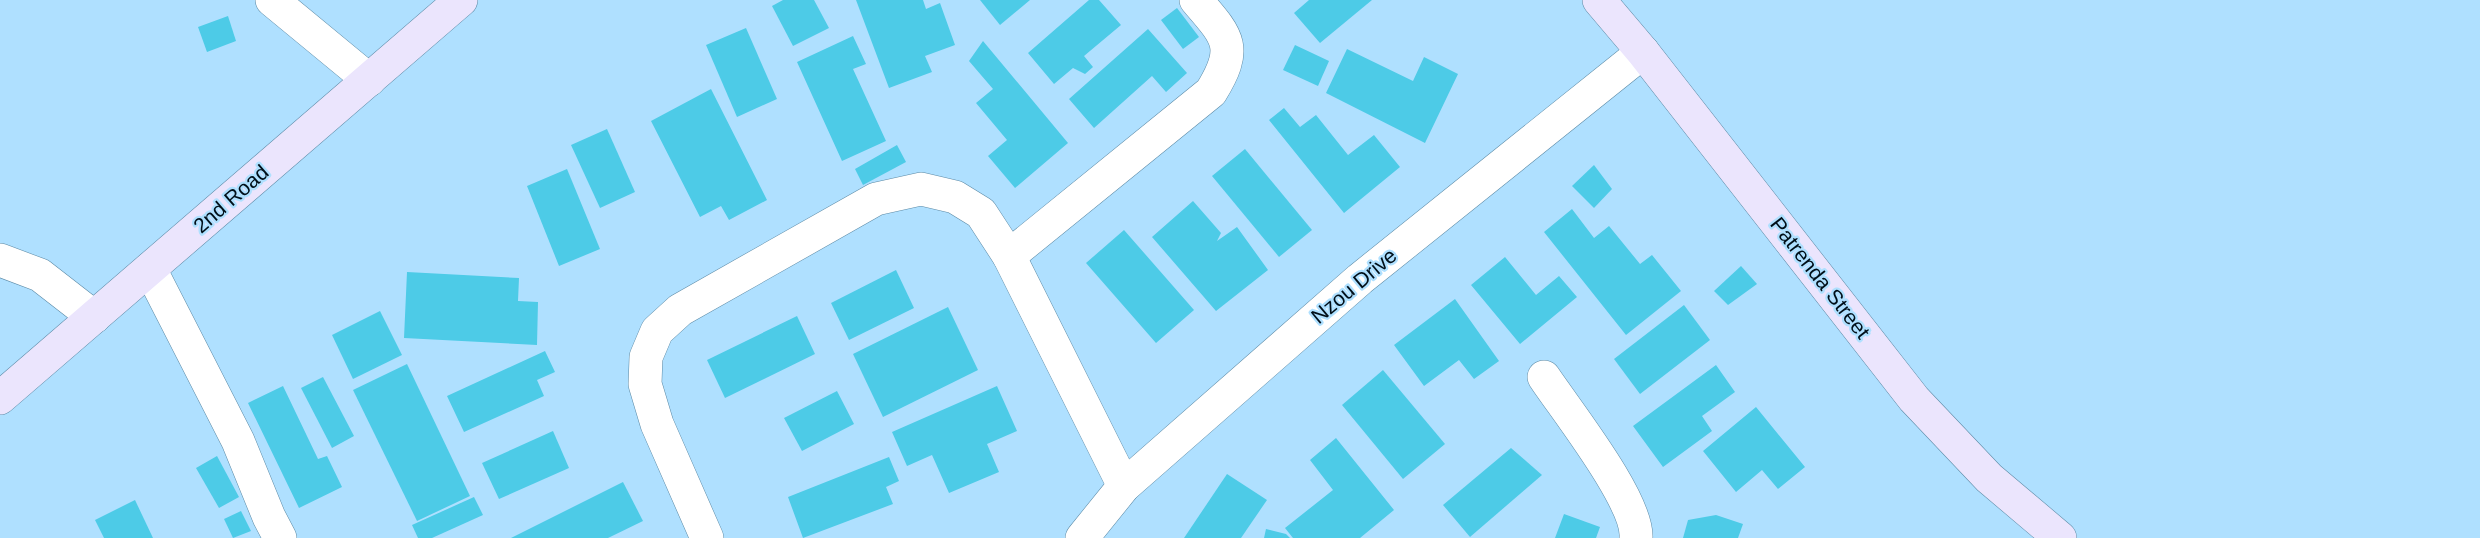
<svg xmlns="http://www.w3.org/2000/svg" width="2480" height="538" font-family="Helvetica,sans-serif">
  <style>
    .building { fill: #4dcbe7 }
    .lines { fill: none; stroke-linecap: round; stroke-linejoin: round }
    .street-casing { stroke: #5c8aa6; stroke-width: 34 }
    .secondary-casing { stroke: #5c8aa6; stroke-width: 34 }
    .street { stroke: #fff; stroke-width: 33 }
    .secondary { stroke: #ebe5fd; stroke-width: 33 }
    .labels { text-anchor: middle; stroke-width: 4.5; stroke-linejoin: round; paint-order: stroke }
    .street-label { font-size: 21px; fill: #000f19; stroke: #afe0ff }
  </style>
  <rect width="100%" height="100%" fill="#afe0ff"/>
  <g class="building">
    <path d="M783,0h31l15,28 -36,18 -21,-40z"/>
    <path d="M856,0h67l3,9 14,-6 15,42 -30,11 7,16 -43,16z"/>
    <path d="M980,0h50l-30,25z"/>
    <path d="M1089,0h10l22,25 -37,31 9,11 -8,7 -12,-6 -19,16 -26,-31z"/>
    <path d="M1309,0h63l-52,43 -26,-30z"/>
    <path d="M1177,8l22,29 -16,12 -22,-29z"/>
    <path d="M228,16l8,25 -29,11 -9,-25z"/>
    <path d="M746,28l31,71 -40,18 -31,-72z"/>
    <path d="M1148,29l39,44 -21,19 -14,-16 -58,52 -25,-29z"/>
    <path d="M853,36l13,28 -13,5 33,72 -44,20 -45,-99z"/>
    <path d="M983,41l85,102 -53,45 -27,-32 19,-16 -31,-37 17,-14 -24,-28z"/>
    <path d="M1295,45l34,16 -11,25 -35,-16z"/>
    <path d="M1347,49l66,32 11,-24 34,17 -33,69 -99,-50z"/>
    <path d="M711,89l56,111 -38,20 -8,-14 -21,11 -49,-96z"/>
    <path d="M1284,108l16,19 16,-12 32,40 26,-20 26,32 -56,46 -75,-93z"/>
    <path d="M607,129l28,63 -35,16 -29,-63z"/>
    <path d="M897,145l9,17 -43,23 -8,-16z"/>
    <path d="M1245,149l67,81 -33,27 -67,-81z"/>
    <path d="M1594,165l18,24 -18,19 -22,-22z"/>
    <path d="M567,169l33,80 -41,17 -32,-80z"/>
    <path d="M1193,201l28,32 -4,8 20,-14 31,43 -52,41 -64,-74z"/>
    <path d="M1572,209l22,29 15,-12 31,38 12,-9 29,36 -55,44 -82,-103z"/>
    <path d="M1124,230l70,80 -38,33 -70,-80z"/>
    <path d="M1505,257l31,38 23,-19 18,21 -57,47 -49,-59z"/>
    <path d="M1741,266l16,18 -29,21 -14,-14z"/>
    <path d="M896,270l18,38 -65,32 -18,-37z"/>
    <path d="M407,272l112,6 -1,23 20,1 -1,43 -133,-7z"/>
    <path d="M1455,299l44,62 -25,18 -15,-19 -35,26 -30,-41z"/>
    <path d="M1684,305l26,35 -70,54 -26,-35z"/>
    <path d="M948,307l30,63 -95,47 -30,-63z"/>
    <path d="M380,311l22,44 -49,24 -21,-44z"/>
    <path d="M797,316l18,38 -90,44 -18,-38z"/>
    <path d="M545,351l10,21 -18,8 7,16 -80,36 -17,-36z"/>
    <path d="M407,364l63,132 -53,25 -64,-131z"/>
    <path d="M1716,365l19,27 -33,24 10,15 -49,36 -30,-41z"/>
    <path d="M1383,370l62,74 -42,35 -61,-74z"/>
    <path d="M323,377l31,59 -22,12 -31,-60z"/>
    <path d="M283,386l35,73 9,-3 15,31 -43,21 -51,-105z"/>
    <path d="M997,386l20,45 -30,13 12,28 -50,21 -17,-38 -25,11 -15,-34z"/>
    <path d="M837,391l17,33 -52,27 -18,-33z"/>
    <path d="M1756,407l49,60 -27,22 -16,-19 -26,22 -33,-41z"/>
    <path d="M553,431l16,37 -70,31 -17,-36z"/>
    <path d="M1336,438l58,72 -34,28h-67l-8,-10 48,-38 -23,-30z"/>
    <path d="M1511,448l31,27 -72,62 -27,-32z"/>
    <path d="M217,456l22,41 -20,11 -23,-40z"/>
    <path d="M889,457l10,24 -13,6 7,17 -90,34 -15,-41z"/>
    <path d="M1227,474l40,26 -26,38h-57z"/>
    <path d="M623,482l20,39 -35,17h-97z"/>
    <path d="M474,497l9,18 -51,23h-14l-6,-13z"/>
    <path d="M135,500l18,38h-49l-9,-18z"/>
    <path d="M241,511l10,20 -18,7 -9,-19z"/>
    <path d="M1564,514l36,13 -4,11h-41z"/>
    <path d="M1716,515l27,9 -5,14h-55l5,-18z"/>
    <path d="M1266,529l20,5 4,4h-26z"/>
  </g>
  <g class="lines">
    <defs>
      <g id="street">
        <path d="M272,0l97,80"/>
        <path d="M1009,256l202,-164c28,-45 17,-55 -15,-92"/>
        <path d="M0,260l40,15 54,42"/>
        <path d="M150,269l88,172 31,76 11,21"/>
        <path d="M1544,377c22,33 95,125 92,161"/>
        <path d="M707,538l-50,-114 -12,-40 1,-27 11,-26 23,-21 196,-111 45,-10 34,8 26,16 28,43 115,230"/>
        <path d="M1082,538l42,-52 236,-207 283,-227"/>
      </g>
      <g id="secondary">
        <path d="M1599,0l44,52 271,347 75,79 71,60"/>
        <path d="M0,398l461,-398"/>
      </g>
    </defs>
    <use href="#street" class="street-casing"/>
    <use href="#secondary" class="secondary-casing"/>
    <use href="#street" class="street"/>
    <use href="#secondary" class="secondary"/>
  </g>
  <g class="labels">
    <g class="street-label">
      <text transform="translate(231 199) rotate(-41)" y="7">2nd Road</text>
      <text transform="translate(1820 278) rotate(52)" y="7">Patrenda Street</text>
      <text transform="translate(1354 286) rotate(-40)" y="7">Nzou Drive</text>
    </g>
  </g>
</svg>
